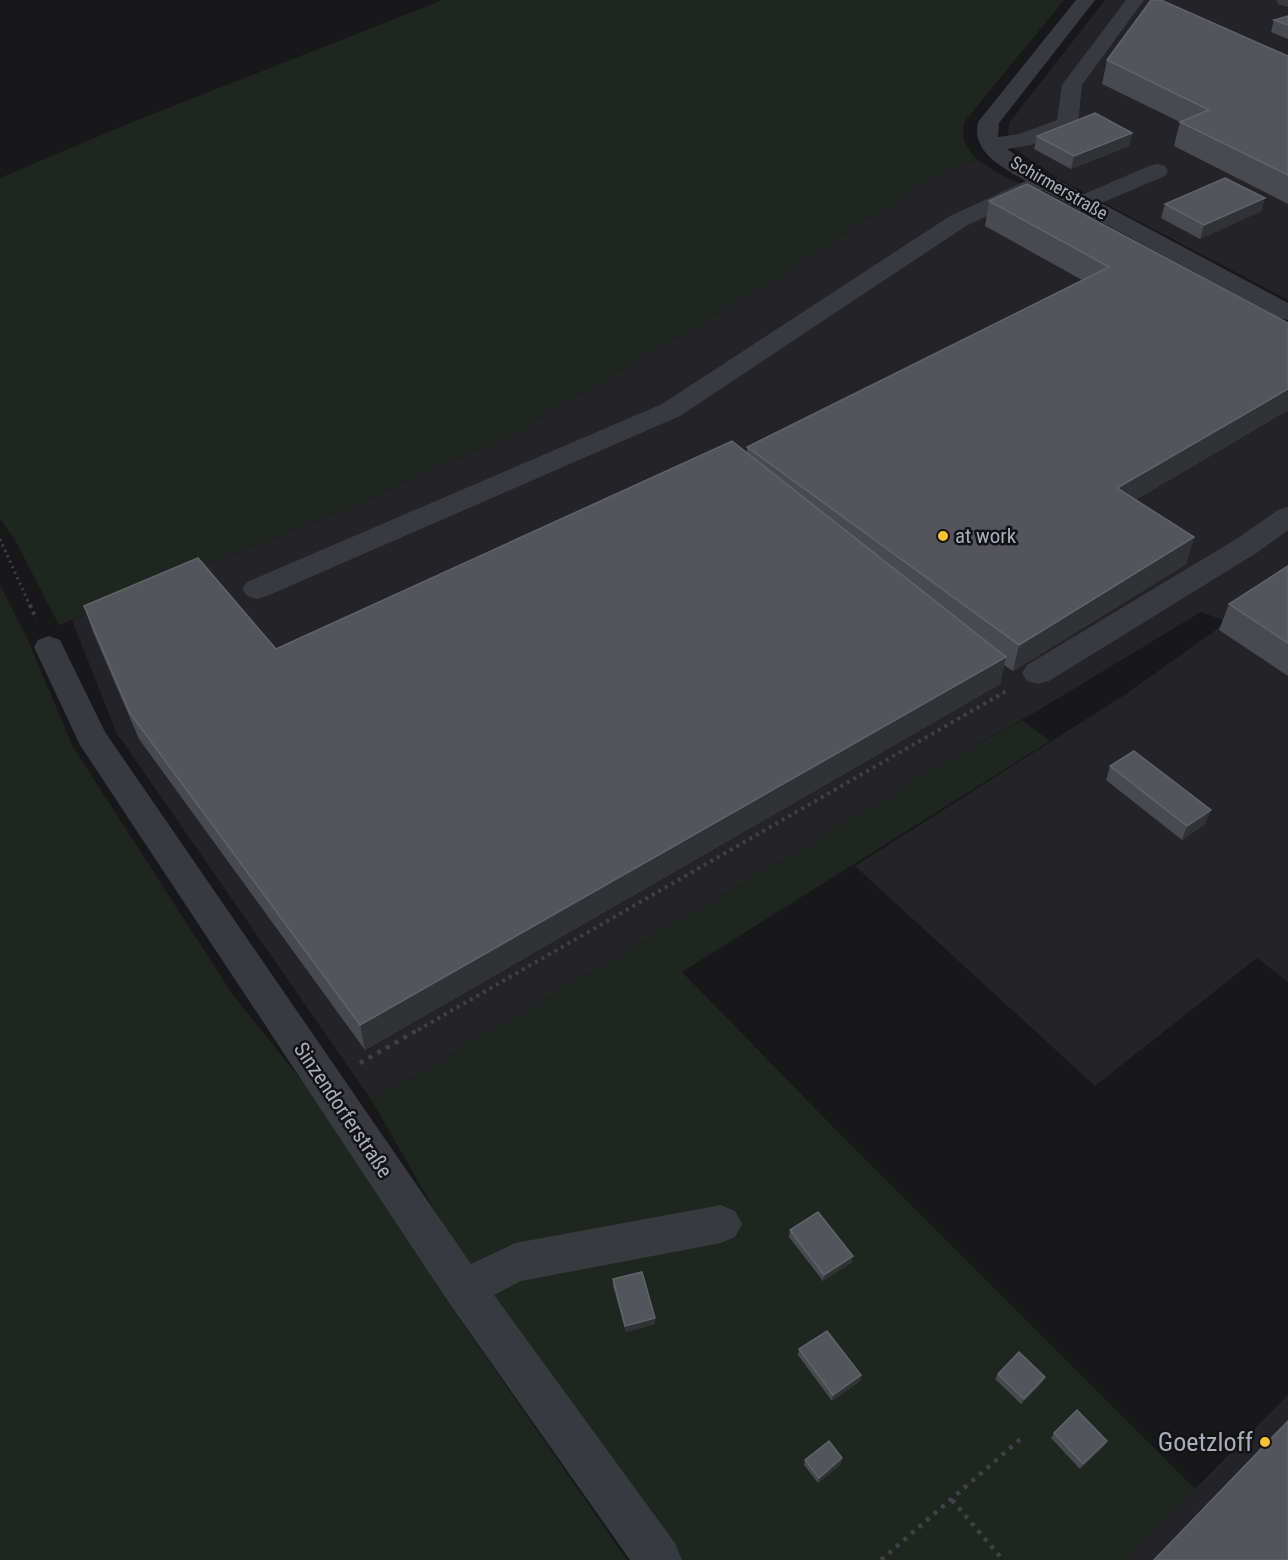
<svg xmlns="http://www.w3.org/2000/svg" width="1288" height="1560" font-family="'Roboto Condensed',sans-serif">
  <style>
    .built { fill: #242428 }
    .green { fill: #1e261f }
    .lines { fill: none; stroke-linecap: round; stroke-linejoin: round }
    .path-far2 { stroke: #3f4147; stroke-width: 3; stroke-dasharray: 2 4; stroke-linecap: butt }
    .path-far1 { stroke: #3f4147; stroke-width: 4; stroke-dasharray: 3 4.5; stroke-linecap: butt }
    .path { stroke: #3f4147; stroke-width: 4.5; stroke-dasharray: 4 6; stroke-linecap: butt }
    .minor { fill: #393a40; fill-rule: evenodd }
    .wall { fill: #494a50 }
    .shaded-wall { fill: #313236 }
    .building { fill: #54555c; stroke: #61636a; stroke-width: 1.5 }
    .poi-dot { fill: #fcc22f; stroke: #131316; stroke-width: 2 }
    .labels { text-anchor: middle; stroke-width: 5; stroke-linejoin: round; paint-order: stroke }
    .far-street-label { font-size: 18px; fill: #aaaebb; stroke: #131316 }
    .poi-label { font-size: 21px; fill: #aaaebb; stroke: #131316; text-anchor: start }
    .street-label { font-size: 21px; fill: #aaaebb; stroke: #131316 }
    .near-poi-label { font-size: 26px; fill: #aaaebb; stroke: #131316; text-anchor: end }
  </style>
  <rect width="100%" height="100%" fill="#18181b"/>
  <g class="built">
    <path d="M1105,0h183v300l-231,-122 -44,-30 -5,-12 1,-13z"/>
    <path d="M979,161l23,14 44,20 242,138v649l-31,-24 -162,128 -240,-220 271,-172 90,-64 9,-9 -24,-9 -169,102 -73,40 -84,52 -503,295 -256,-369 -44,-112 286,-116 158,-72 243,-143 190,-122z"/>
    <path d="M1288,1395v165h-162l69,-71z"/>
  </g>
  <g class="green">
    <path d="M443,0h621l-99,121c-5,19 0,27 14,40l-30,6 -190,122 -243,143 -158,72 -299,121 -44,-85 -15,-21v-341l130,-55z"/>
    <path d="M0,585l27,53 46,109 160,248 106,132 108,174 180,259h-627z"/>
    <path d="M1022,720l28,21 -368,231 156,160 357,357 -69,71h-444l-221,-304 -89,-155 503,-295 84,-52z"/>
  </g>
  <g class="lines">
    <path class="path-far2" d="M0,539l30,67"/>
    <g class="path-far1">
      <path d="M30,605l6,14"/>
      <path d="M418,1030l590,-340"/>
    </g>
    <g class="path">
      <path d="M360,1063l61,-35"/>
      <path d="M952,1500l51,60"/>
      <path d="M881,1560l143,-124"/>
    </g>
    <g class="minor">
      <path d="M1076,0h19l-96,123 -1,14 21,-3 38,-14 5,-35 3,-4 61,-81h18l-62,85 -4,39 -4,4 -43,17 -24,4 20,14 57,31 65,-28 8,-2 8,2 3,5 -3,5 -64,27 187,100v17l-9,-2 -237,-128 -76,36 -286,190 -413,180 -10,3 -10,-3 -5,-7 5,-7 415,-178 288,-188 76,-35c-23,-13 -55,-29 -48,-59z"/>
      <path d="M1276,0h12v7l-10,-3z"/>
      <path d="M1288,507v23l-30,22 -209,129 -11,3 -11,-3 -5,-8 5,-8 211,-127 40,-28z"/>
      <path d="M49,636l11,4 45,92 366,532 44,-21 206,-38 14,6 7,13 -7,13 -14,6 -200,38 -27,14 181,248 7,17h-52l-181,-257 -369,-558 -46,-98 4,-7z"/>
    </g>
  </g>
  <g class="wall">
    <path d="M1288,16v23l-17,-7 3,-12z"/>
    <path d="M1288,56v148l-114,-58 6,-24 -78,-38 5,-24z"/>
    <path d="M1132,133l-3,13 -58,23 -37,-20 3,-13z"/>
    <path d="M1027,184l261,226 -153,90 59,37 -8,27 -173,107 -9,-6 -4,19 -635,366 -226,-311 -46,-107 -9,-26 192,43 471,-196v-6l335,-167 -97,-54 4,-25z"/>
    <path d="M1265,198l-4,13 -61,28 -39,-21 4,-14z"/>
    <path d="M1288,566v110l-69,-46 10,-26z"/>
    <path d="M1110,766l95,58 -23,16 -76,-60z"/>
    <path d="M790,1230l62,32 -29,19 -34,-44z"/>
    <path d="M613,1279l42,39v6l-29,8 -13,-46z"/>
    <path d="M799,1349l62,26 -1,6 -28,20 -34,-46z"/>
    <path d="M998,1374l44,9 -21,21 -26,-25z"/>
    <path d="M1054,1433l50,13 -24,23 -29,-31z"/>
    <path d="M805,1460l36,4 -23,19 -14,-18z"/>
  </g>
  <g class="shaded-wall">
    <path d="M1132,133l-3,13 -58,23 3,-13z"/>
    <path d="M1265,198l-4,13 -61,28 4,-14z"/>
    <path d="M1288,389v21l-178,105 7,-27z"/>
    <path d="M1194,537l-8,27 -173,107 6,-26z"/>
    <path d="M1006,657l-6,27 -635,366 -5,-25z"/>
    <path d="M1211,810l-6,14 -23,16 5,-14z"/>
    <path d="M853,1256l-1,6 -29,19 1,-6z"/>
    <path d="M655,1318v6l-29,8 -1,-6z"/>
    <path d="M861,1375l-1,6 -28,20 1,-6z"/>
    <path d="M1045,1377l-3,6 -21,21 3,-5z"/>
    <path d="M1107,1441l-3,5 -24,23 3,-5z"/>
    <path d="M842,1458l-1,6 -23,19 1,-5z"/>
  </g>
  <g class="building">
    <path d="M1151,0h10l127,56v119l-108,-53 29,-12 -102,-50z"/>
    <path d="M1288,16v9l-14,-5z"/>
    <path d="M1095,113l37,20 -58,23 -37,-20z"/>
    <path d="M1225,178l40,20 -61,27 -39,-21z"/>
    <path d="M1027,184l261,139v66l-171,99 77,49 -175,108 -272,-198 362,-180 -120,-66z"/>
    <path d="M732,441l274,216 -646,368 -230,-312 -46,-107 114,-48 78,91z"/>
    <path d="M1288,566v77l-59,-39z"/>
    <path d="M1134,751l77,59 -24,16 -77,-60z"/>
    <path d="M818,1212l35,44 -29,19 -34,-45z"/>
    <path d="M642,1272l13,46 -30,8 -12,-47z"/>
    <path d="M827,1331l34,44 -28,20 -34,-46z"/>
    <path d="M1019,1352l26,25 -21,22 -26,-25z"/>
    <path d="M1077,1410l30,31 -24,23 -29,-31z"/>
    <path d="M1288,1421v139h-134z"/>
    <path d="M829,1441l13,17 -23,20 -14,-18z"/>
  </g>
  <g class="poi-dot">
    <circle cx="943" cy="536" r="6"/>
    <circle cx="1265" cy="1442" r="6"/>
  </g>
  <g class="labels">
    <g class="far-street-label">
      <text transform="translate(1059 188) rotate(30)" y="6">Schirmerstraße</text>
    </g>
    <g class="poi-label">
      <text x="955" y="543">at work</text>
    </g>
    <g class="street-label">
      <text transform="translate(343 1110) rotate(56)" y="7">Sinzendorferstraße</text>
    </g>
    <g class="near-poi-label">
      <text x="1253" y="1451">Goetzloff</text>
    </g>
  </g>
</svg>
